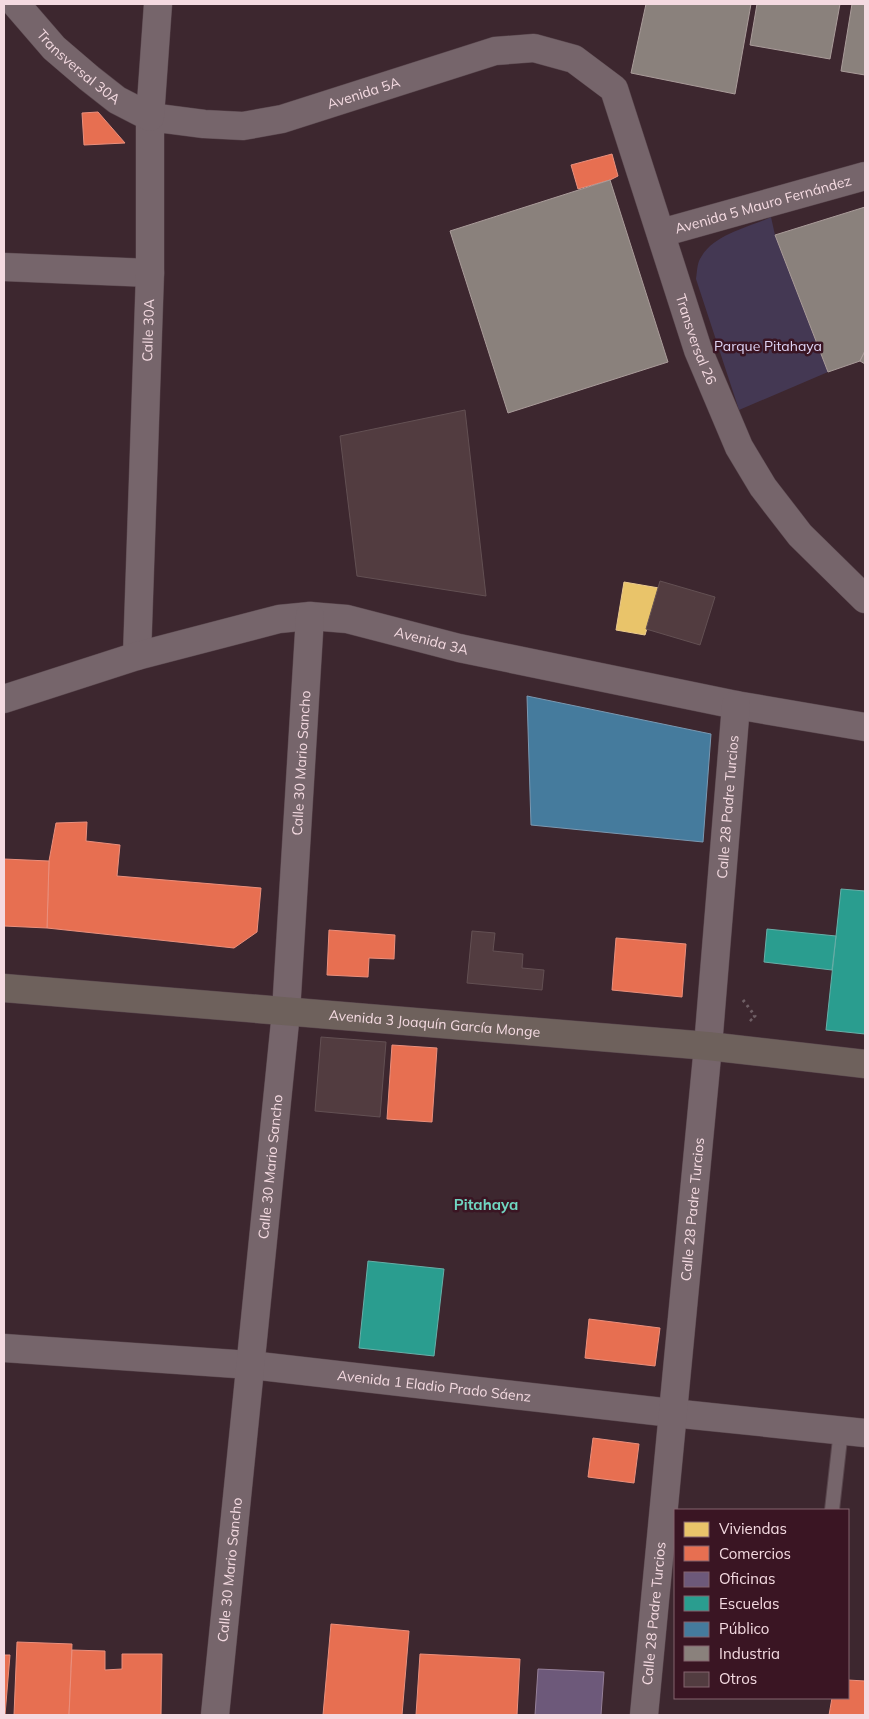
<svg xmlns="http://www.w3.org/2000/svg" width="869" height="1719" font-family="Mulish,sans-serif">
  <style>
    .green { fill: #443853 }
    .homes { fill: #e9c46a; stroke: #eccb8e }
    .shops { fill: #e76f51; stroke: #eb8f7c }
    .offices { fill: #6d597a; stroke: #968099 }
    .schools { fill: #2a9d8f; stroke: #67afa8 }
    .public { fill: #457b9d; stroke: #7a98b1 }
    .industry { fill: #8a817c; stroke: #aa9c9a }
    .building { fill: #523c40; stroke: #635053 }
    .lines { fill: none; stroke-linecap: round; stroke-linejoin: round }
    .service-casing { stroke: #58454c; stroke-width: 16 }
    .minor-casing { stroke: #58454c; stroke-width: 29 }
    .tertiary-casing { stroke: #58454c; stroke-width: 29 }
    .trunk-casing { stroke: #58454c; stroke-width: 29 }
    .path { stroke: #6f5f65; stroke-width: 3; stroke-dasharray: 2.5 4; stroke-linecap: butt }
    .service { stroke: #76656b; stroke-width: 14 }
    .minor { stroke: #76656b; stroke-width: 28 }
    .tertiary { stroke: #76656b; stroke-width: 28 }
    .trunk { stroke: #6e615c; stroke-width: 28 }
    .labels { text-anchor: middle; stroke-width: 5; stroke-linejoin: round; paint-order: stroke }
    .street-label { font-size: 14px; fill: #f4dae1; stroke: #3a1523 }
    .park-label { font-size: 14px; fill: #dfd5f6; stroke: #3a1523 }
    .neighbourhood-label { font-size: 15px; font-weight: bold; fill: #71d6c2; stroke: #3a1523 }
  </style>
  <rect width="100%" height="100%" fill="#3d272f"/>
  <path class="green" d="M771,217l4,18 53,137 -89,38 -43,-131c1,-6 1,-15 4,-20 13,-25 48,-31 71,-42z"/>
  <path class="homes" d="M624,582l35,6 -14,47 -29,-5z"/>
  <g class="shops">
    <path d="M98,112l27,31 -41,2 -2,-32z"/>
    <path d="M612,154l6,22 -8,4 -32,9 -7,-24z"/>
    <path d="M87,822l-1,19 34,4 -3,31 144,12 -4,44 -23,16 -187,-20 2,-67 7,-38z"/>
    <path d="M4,859l45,2 -2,67 -43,-2z"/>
    <path d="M329,930l66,5 -1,24 -25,-1 -1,19 -41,-2z"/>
    <path d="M616,938l70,6 -4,53 -70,-7z"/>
    <path d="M392,1045l45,3 -5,74 -45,-3z"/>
    <path d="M589,1319l71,9 -5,38 -70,-8z"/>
    <path d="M593,1438l46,6 -5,39 -46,-6z"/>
    <path d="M331,1624l78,7 -7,84h-79z"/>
    <path d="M17,1642l55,2 -3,71h-55z"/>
    <path d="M72,1650l33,1v19l17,-1v-15h40l-1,61h-92z"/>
    <path d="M420,1654l100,5 -3,56h-101z"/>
    <path d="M4,1655h6l-5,60h-1z"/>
    <path d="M848,1680l17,1v34h-36l3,-17h16z"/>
  </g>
  <path class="offices" d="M538,1669l66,3 -3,43h-66z"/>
  <g class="schools">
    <path d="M841,889l24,2v143l-39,-4z"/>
    <path d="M767,929l69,7 -4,34 -68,-8z"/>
    <path d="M368,1261l76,8 -10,87 -75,-8z"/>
  </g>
  <path class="public" d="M527,696l184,38 -8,108 -172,-17z"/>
  <g class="industry">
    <path d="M646,4h105l-16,90 -104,-21z"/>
    <path d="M757,4h83l-10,55 -80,-14z"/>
    <path d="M852,4h13v71l-24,-4z"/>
    <path d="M610,180l58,182 -160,51 -58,-182z"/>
    <path d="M865,207v144l-5,10 -32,11 -53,-137z"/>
    <path d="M865,351v13l-5,-3z"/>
  </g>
  <g class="building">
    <path d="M465,410l21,186 -129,-20 -17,-140z"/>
    <path d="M660,581l55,16 -15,48 -54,-16z"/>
    <path d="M472,931l23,2 -2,18 30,3 -1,14 22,2 -2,20 -75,-7z"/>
    <path d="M321,1037l65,5 -6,75 -65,-6z"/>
  </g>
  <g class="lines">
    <defs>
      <path id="service" d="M832,1510l9,-80"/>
      <g id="minor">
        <path id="s1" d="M661,233l204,-57"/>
        <path d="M4,267l146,6"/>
        <path id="s2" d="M137,656l13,-383v-156l54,7 39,2 39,-7 213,-68 39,-3 40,11 40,30 84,261 41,97 24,40 37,48 65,64"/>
        <path id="s3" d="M4,699l133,-43 142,-37 31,-3 37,3 112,29 277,57 129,22"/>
        <path id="s4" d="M4,1348l246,17 422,48 193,20"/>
        <path id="s5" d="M215,1715l71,-703 24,-396"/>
        <path id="s6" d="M644,1715l64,-669 28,-341"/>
      </g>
      <g id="tertiary">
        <path id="s7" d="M16,4l38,44 35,30 28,22 33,17 8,-113"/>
      </g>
      <g id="trunk">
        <path id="s8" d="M4,988l704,58 157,18"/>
      </g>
    </defs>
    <use href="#service" class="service-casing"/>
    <use href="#minor" class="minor-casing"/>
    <use href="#tertiary" class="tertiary-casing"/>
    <use href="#trunk" class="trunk-casing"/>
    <path class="path" d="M743,1000l12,16 -5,3 3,3"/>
    <use href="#service" class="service"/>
    <use href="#minor" class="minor"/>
    <use href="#tertiary" class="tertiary"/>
    <use href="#trunk" class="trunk"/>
  </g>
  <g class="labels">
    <g class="street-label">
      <text dy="5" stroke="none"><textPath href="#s7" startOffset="89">Transversal 30A</textPath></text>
      <text dy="5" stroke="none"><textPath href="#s2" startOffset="758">Avenida 5A</textPath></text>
      <text dy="5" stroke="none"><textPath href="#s1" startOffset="106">Avenida 5 Mauro Fernández</textPath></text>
      <text dy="5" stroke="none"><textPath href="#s2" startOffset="326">Calle 30A</textPath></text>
      <text dy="5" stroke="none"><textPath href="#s2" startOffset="1290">Transversal 26</textPath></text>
      <text dy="5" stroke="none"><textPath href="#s3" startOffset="442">Avenida 3A</textPath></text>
      <text dy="5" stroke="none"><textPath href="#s5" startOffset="956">Calle 30 Mario Sancho</textPath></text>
      <text dy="5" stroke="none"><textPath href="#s6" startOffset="912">Calle 28 Padre Turcios</textPath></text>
      <text dy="5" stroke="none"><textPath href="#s8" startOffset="432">Avenida 3 Joaquín García Monge</textPath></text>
      <text dy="5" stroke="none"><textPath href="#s5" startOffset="551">Calle 30 Mario Sancho</textPath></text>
      <text dy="5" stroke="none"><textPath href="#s6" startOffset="508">Calle 28 Padre Turcios</textPath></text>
      <text dy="5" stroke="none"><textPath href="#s4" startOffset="432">Avenida 1 Eladio Prado Sáenz</textPath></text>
      <text dy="5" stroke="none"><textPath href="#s5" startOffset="146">Calle 30 Mario Sancho</textPath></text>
      <text dy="5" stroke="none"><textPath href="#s6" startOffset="102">Calle 28 Padre Turcios</textPath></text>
    </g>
    <g class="park-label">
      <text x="768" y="351">Parque Pitahaya</text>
    </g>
    <g class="neighbourhood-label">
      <text x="486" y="1210">Pitahaya</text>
    </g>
  </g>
  <rect width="869" height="1719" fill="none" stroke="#f4dae1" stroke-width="10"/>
  <rect x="674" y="1509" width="175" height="190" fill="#3a1523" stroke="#84646f"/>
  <rect x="684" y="1522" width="25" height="15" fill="#e9c46a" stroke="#84646f"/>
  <text x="719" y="1534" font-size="15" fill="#f4dae1">Viviendas</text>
  <rect x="684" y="1546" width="25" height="15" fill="#e76f51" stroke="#84646f"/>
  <text x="719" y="1559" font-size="15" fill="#f4dae1">Comercios</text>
  <rect x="684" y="1572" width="25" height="15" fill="#6d597a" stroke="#84646f"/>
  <text x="719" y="1584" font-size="15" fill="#f4dae1">Oficinas</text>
  <rect x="684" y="1596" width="25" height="15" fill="#2a9d8f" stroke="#84646f"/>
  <text x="719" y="1609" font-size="15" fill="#f4dae1">Escuelas</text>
  <rect x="684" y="1622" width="25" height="15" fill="#457b9d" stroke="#84646f"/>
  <text x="719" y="1634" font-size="15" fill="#f4dae1">Público</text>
  <rect x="684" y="1646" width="25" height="15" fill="#8a817c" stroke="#84646f"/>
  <text x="719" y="1659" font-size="15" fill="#f4dae1">Industria</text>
  <rect x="684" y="1672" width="25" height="15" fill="#523c40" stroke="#84646f"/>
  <text x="719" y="1684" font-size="15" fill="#f4dae1">Otros</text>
</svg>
